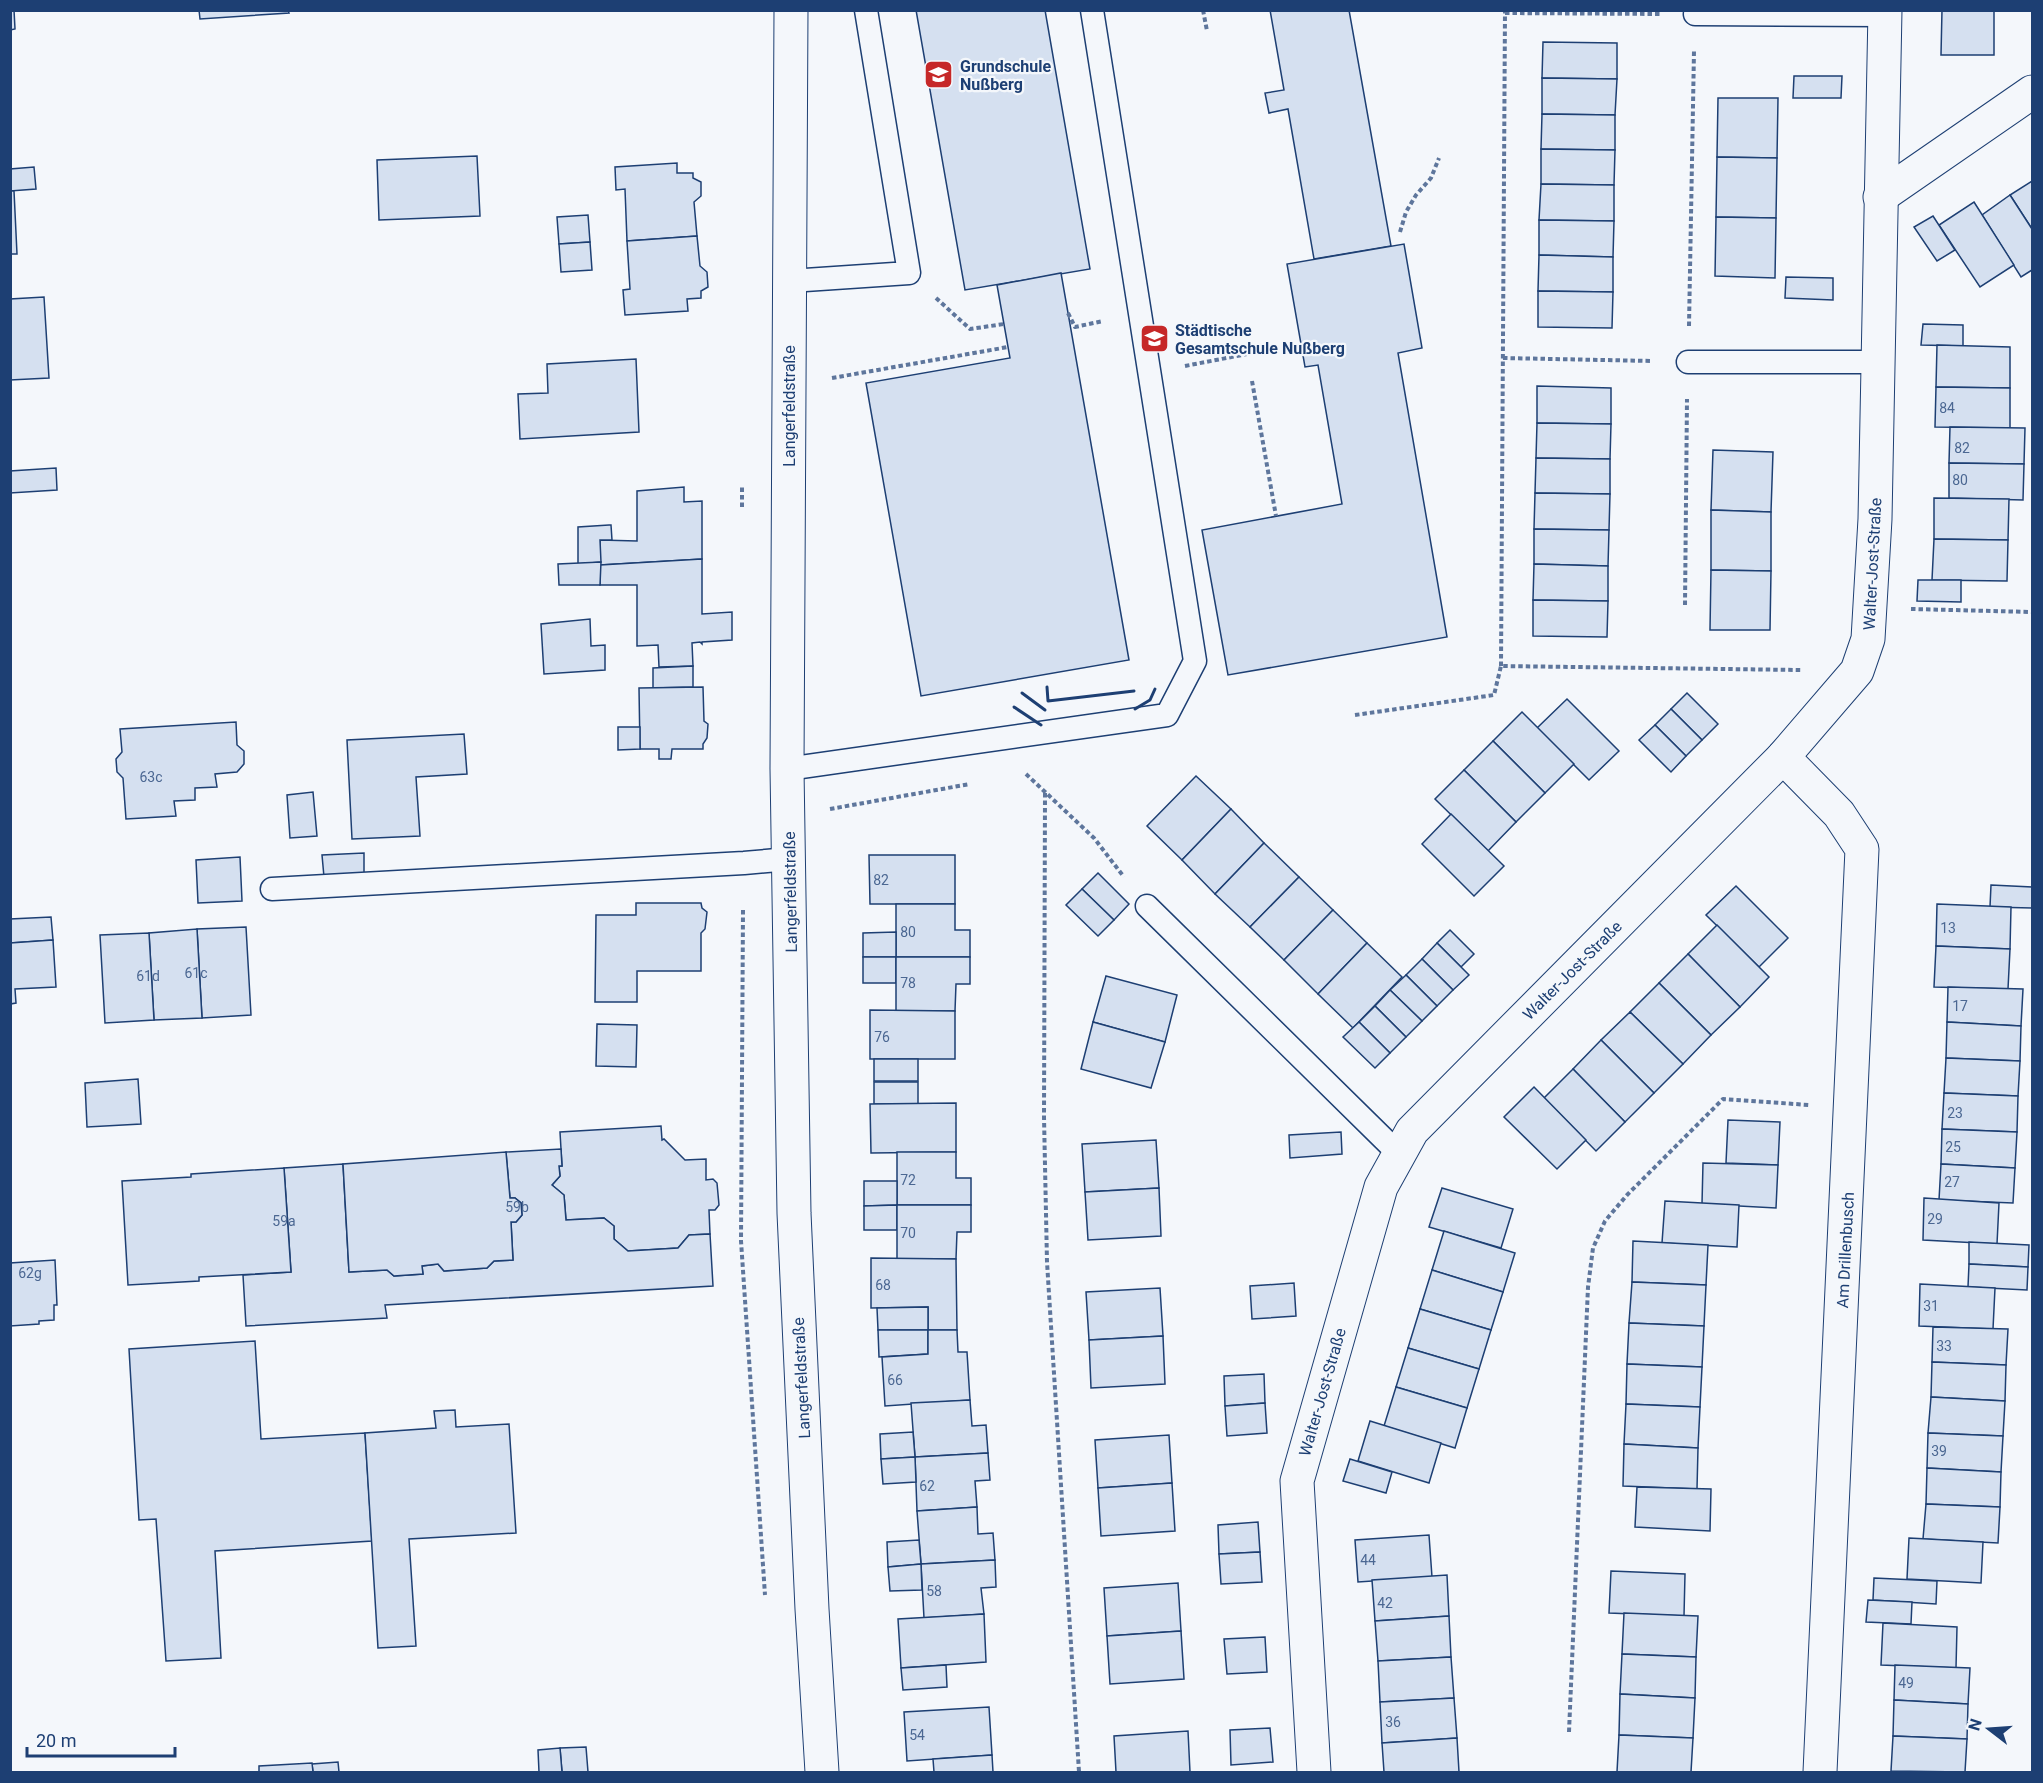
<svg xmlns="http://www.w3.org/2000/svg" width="2043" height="1783" font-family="Roboto,sans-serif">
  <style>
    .building { fill: #d5e0f0; stroke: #1d3f73; stroke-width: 1.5 }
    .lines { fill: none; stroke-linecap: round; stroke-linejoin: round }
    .lane-casing { stroke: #1d3f73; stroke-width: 25 }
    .street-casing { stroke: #1d3f73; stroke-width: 35 }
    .path { stroke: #5e769c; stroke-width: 4; stroke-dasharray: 4.5 3; stroke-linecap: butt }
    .lane { stroke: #f4f7fb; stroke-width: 22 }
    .street { stroke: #f4f7fb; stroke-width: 33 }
    .wall { stroke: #1d3f73; stroke-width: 3 }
    .labels { text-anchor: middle; stroke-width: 4.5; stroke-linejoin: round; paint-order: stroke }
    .number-label { font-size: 14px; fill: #4b6792 }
    .poi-label { font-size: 16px; font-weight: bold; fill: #1d3f73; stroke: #f4f7fb; text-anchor: start }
    .street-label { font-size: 16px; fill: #1d3f73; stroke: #f4f7fb }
  </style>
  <rect width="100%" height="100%" fill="#f4f7fb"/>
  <g class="building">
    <path d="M10,10h4l1,19 -5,1z"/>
    <path d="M199,10h89l1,3 -89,6z"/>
    <path d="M916,10h129l45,259 -125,21z"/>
    <path d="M1270,10h79l42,236 -77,13 -26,-150 -19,4 -4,-20 19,-3z"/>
    <path d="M1942,10h52v45h-53z"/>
    <path d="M1543,42l74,1v36l-75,-1z"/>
    <path d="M1794,76h48l-1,22h-48z"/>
    <path d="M1542,78l75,1 -2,36 -73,-1z"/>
    <path d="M1718,98h60l-1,60 -60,-1z"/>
    <path d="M1542,114l73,1v35l-74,-1z"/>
    <path d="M1541,149l74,1 -1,35 -73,-1z"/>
    <path d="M477,156l3,60 -101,4 -2,-60z"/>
    <path d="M1717,157l60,1 -1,60 -60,-1z"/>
    <path d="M677,163v10h16v5l8,4v14l-7,6 3,34 -70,5 -2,-52 -9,1 -1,-23z"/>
    <path d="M34,167l2,22 -26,2v-22z"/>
    <path d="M2032,181v48l-22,-34z"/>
    <path d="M1541,184l73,1v36l-75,-1z"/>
    <path d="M10,191h4l3,63h-7z"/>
    <path d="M2010,195l22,34v41l-11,7 -39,-62z"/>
    <path d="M1974,202l40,63 -34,22 -41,-62z"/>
    <path d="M588,215l2,27 -31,2 -2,-27z"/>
    <path d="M1933,216l22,34 -18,11 -23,-34z"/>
    <path d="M1716,217l60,1 -1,60 -60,-2z"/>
    <path d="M1539,220l75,1 -1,36 -74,-2z"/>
    <path d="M697,236l3,30 7,6 1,15 -7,4v7l-14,1 1,12 -63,4 -2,-25 7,-1 -3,-48z"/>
    <path d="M590,242l2,28 -31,2 -2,-28z"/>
    <path d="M1404,244l18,104 -24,5 49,284 -219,38 -26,-145 140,-26 -24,-139 -13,2 -18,-103z"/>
    <path d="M1539,255l74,2v35l-75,-1z"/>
    <path d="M1061,273l68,387 -208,36 -55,-313 144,-25 -13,-73z"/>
    <path d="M1786,277l47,1v22l-48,-2z"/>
    <path d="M1538,291l75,1 -1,36 -74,-1z"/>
    <path d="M44,297l5,81 -39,2v-81z"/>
    <path d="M1923,324l40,1v21l-42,-1z"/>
    <path d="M1937,345l73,2v41l-74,-1z"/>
    <path d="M636,359l3,73 -119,7 -2,-45 30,-1 -1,-29z"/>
    <path d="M1537,386l74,2v36l-74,-1z"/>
    <path d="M1936,387l74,1v40l-75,-1z"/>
    <path d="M1537,423l74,1 -1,35 -74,-1z"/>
    <path d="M1950,427l75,1 -1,36 -75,-1z"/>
    <path d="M1713,450l60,2 -2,60 -60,-2z"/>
    <path d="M1536,458l74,1v35l-75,-1z"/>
    <path d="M1949,463l75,1 -1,36 -74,-2z"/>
    <path d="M56,468l1,22 -47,3v-22z"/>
    <path d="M684,487v15l18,-1v58l-102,6v-25l37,1v-50z"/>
    <path d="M1535,493l75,1 -1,36 -75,-1z"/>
    <path d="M1934,498l75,1 -1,41 -74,-1z"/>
    <path d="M1711,510l60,2v59l-60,-1z"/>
    <path d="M609,525h2l1,15h-12l1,22 -23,2v-37z"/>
    <path d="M1534,529l75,1 -1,36 -74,-2z"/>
    <path d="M1934,539l74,1 -1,41 -75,-1z"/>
    <path d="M702,559v55l30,-2v28l-30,2v2l-2,-2 -8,1 1,23 -34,1 -1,-22 -21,1v-61h-37v-20z"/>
    <path d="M601,562l-1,23h-41l-1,-21z"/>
    <path d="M1534,564l74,2v35l-75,-1z"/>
    <path d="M1711,570l60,1 -1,59h-60z"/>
    <path d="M1918,580h43v22l-44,-1z"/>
    <path d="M1533,600l75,1 -1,36 -74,-1z"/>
    <path d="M590,619l1,27 14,-1v25l-61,4 -3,-50z"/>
    <path d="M693,666v21l-40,1v-20z"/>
    <path d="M703,687l1,34 4,3 -1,14 -4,6v5h-31l-1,10h-12v-10h-19l-1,-61z"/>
    <path d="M1687,693l31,31 -16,16 -31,-31z"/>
    <path d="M1567,699l52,52 -30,29 -52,-52z"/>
    <path d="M1671,709l31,31 -16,16 -31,-31z"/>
    <path d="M1522,712l52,52 -29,29 -52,-52z"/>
    <path d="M236,722l1,23 7,6v13l-7,8 -22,2 2,13 -22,1v12l-21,1 2,15 -50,3 -3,-41 -6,-6 -1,-13 6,-7 -2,-23z"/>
    <path d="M1655,725l31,31 -15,16 -32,-32z"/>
    <path d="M618,727h22v22l-22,1z"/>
    <path d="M464,734l3,40 -51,3 4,59 -68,3 -5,-99z"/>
    <path d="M1493,741l52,52 -29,29 -52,-52z"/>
    <path d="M1464,770l52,52 -28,29 -53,-52z"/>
    <path d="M1196,776l35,33 -49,51 -35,-34z"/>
    <path d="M313,792l4,44 -27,2 -3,-43z"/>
    <path d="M1231,809l33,34 -49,51 -33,-34z"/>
    <path d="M1451,814l53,52 -30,30 -52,-52z"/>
    <path d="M1264,843l35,34 -49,50 -35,-33z"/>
    <path d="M364,853v22l-40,2 -2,-22z"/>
    <path d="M869,855h86v49h-85z"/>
    <path d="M240,857l2,44 -44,2 -2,-43z"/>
    <path d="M1098,873l31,31 -15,16 -32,-31z"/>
    <path d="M1299,877l34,33 -49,50 -34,-33z"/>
    <path d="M1991,885l41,2v21l-42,-1z"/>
    <path d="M1736,886l52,52 -29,29 -53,-52z"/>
    <path d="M1082,889l32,31 -16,16 -32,-31z"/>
    <path d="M636,903h65l1,5 5,4 -2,17 -4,4v38h-64v31h-42l1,-87h40z"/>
    <path d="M896,904h59v26h15v27h-74z"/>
    <path d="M1937,904l74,3 -1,42 -74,-3z"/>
    <path d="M1333,910l34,33 -49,51 -34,-34z"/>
    <path d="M51,917l2,23 -43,3v-24z"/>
    <path d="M1717,925l52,52 -29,30 -52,-53z"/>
    <path d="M246,927l5,88 -49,3 -5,-89z"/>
    <path d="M197,929l5,89 -48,2 -5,-87z"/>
    <path d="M1450,930l24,24 -13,13 -24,-24z"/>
    <path d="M896,932v25h-33v-24z"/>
    <path d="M149,933l5,87 -49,3 -5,-88z"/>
    <path d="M53,940l3,47 -41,2 1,14 -6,1v-61z"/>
    <path d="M1367,943l35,34 -49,51 -35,-34z"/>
    <path d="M1437,943l32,32 -16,15 -31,-31z"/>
    <path d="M1936,946l74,3 -2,40 -74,-2z"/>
    <path d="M1688,954l52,53 -29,28 -52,-52z"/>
    <rect x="863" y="957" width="33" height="26"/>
    <path d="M896,957h74v27h-14l-1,27h-59z"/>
    <path d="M1422,959l31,31 -16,16 -31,-31z"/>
    <path d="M1406,975l31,31 -15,15 -32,-31z"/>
    <path d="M1106,976l71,19 -12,47 -72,-20z"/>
    <path d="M1659,983l52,52 -28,29 -53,-52z"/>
    <path d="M1948,987l75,2 -2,37 -74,-4z"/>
    <path d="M1390,990l32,31 -16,16 -31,-31z"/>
    <path d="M1375,1006l31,31 -16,16 -31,-31z"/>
    <path d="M870,1010l85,1v48h-85z"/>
    <path d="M1630,1012l53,52 -29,29 -53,-53z"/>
    <path d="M1093,1022l72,20 -14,46 -70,-19z"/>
    <path d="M1359,1022l31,31 -15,15 -32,-31z"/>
    <path d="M1947,1022l74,4 -1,35 -74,-3z"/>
    <path d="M597,1024l40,1 -1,42 -40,-1z"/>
    <path d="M1601,1040l53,53 -29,29 -52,-53z"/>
    <path d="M1946,1058l74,3 -2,35 -74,-3z"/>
    <rect x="874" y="1059" width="44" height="22"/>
    <path d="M1573,1069l52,53 -29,29 -52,-53z"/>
    <path d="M138,1079l3,45 -54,3 -2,-44z"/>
    <rect x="874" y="1082" width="44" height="22"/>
    <path d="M1534,1087l52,53 -29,29 -53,-52z"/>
    <path d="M1944,1093l74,3 -1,36 -75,-3z"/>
    <path d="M956,1103v49l-85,1 -1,-49z"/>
    <path d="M1728,1120l52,2 -2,43 -52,-2z"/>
    <path d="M661,1126l1,14 2,-1 21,21 21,-1v21l7,-1 4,4 2,22 -4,5h-6l1,24 -21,1 -11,13 -50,3 -14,-12v-13l-10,-8 -38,2 -2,-25 -12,-10 8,-9 -1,-10h3l-2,-34z"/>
    <path d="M1942,1129l75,3 -2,36 -74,-4z"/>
    <path d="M1341,1132l1,22 -52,4 -1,-23z"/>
    <path d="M1156,1140l3,48 -74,4 -3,-48z"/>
    <path d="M561,1149l1,17h-3l1,10 -8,9 12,10 2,25 38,-2 10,8v13l14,12 50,-3 11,-13 21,-1 3,52 -328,19 2,13 -141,8 -3,-51 48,-3 -7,-104 59,-4 6,108 38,-2 7,6 29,-2 -1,-8 16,-2 6,7 43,-3 7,-7 19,-1 -2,-38h5l6,-7 -1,-12 -6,-5h-5l-4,-46z"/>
    <path d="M506,1152l4,46h5l6,5 1,12 -6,7h-5l2,38 -19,1 -7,7 -43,3 -6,-7 -16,2 1,8 -29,2 -7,-6 -38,2 -6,-108z"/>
    <path d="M897,1152h59v26h15v27h-74z"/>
    <path d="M1703,1163l75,2 -2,43 -74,-4z"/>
    <path d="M1941,1164l74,4 -2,35 -74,-3z"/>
    <path d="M284,1168l7,104 -92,5v4l-71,4 -6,-104 69,-4v-3z"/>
    <path d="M864,1181h33v24l-33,1z"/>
    <path d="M1159,1188l2,48 -73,4 -3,-48z"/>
    <path d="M1442,1188l71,21 -12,39 -72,-21z"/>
    <path d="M1924,1198l75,5 -2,41 -74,-4z"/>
    <path d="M1665,1201l74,4 -2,42 -75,-4z"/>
    <path d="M897,1205v25h-33v-24z"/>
    <path d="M897,1205h74v27h-14l-1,27h-59z"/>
    <path d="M1444,1231l71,22 -12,39 -71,-22z"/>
    <path d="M1633,1241l75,4 -2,40 -74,-3z"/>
    <path d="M1969,1242l60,3 -1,22 -59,-3z"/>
    <path d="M871,1258l85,1 1,71h-29v-23l-57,1z"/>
    <path d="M55,1260l2,45h-3v15l-15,1v3l-29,2v-63z"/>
    <path d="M1969,1264l59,3 -1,23 -59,-3z"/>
    <path d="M1432,1270l71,22 -12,38 -71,-21z"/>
    <path d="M1632,1282l74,3 -2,41 -75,-3z"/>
    <path d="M1294,1283l2,33 -44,3 -2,-33z"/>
    <path d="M1920,1284l75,4 -2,41 -74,-3z"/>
    <path d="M1160,1288l3,48 -74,4 -3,-48z"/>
    <path d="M928,1307v23h-50l-1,-22z"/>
    <path d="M1420,1309l71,21 -12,39 -71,-21z"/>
    <path d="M1629,1323l75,3 -2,41 -75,-3z"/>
    <path d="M1933,1327l75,2 -2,36 -74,-3z"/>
    <path d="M878,1330h50v24l-49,3z"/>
    <path d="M928,1330h29l1,22h9l3,48 -85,6 -3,-49 46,-3z"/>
    <path d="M1163,1336l2,48 -74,4 -2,-48z"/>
    <path d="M255,1341l6,98 104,-6 7,108 -157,10 6,107 -55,3 -10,-142 -17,1 -10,-171z"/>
    <path d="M1408,1348l71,21 -12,39 -71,-21z"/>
    <path d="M1932,1362l74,3 -1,36 -74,-4z"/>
    <path d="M1627,1364l75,3 -2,40 -74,-3z"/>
    <path d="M1264,1374l1,29 -40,3 -1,-30z"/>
    <path d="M1396,1387l71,21 -12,40 -71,-22z"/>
    <path d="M1931,1397l74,4 -2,35 -75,-3z"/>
    <path d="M970,1400l2,26 14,-1 2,28 -73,4 -4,-54z"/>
    <path d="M1265,1403l2,30 -40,3 -2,-30z"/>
    <path d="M1626,1404l74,3 -2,41 -74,-4z"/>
    <path d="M455,1410l1,17 53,-3 7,109 -107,6 7,107 -38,2 -13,-215 71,-5 -2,-17z"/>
    <path d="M1370,1421l71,22 -12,40 -71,-22z"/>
    <path d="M913,1432l2,25 -34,2 -1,-25z"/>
    <path d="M1928,1433l75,3 -2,36 -74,-4z"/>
    <path d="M1169,1435l3,48 -74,5 -3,-48z"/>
    <path d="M1624,1444l74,4 -1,41 -74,-3z"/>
    <path d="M988,1453l2,27 -15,1 2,26 -60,4 -2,-54z"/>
    <path d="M915,1457l1,25 -33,2 -2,-25z"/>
    <path d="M1350,1459l42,13 -6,21 -43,-12z"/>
    <path d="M1927,1468l74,4 -1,35 -74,-3z"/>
    <path d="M1172,1483l3,48 -74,5 -3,-48z"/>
    <path d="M1637,1487l74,2 -1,42 -75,-4z"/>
    <path d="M1926,1504l74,3 -2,36 -75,-4z"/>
    <path d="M977,1507l1,27 15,-1 2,27 -74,4 -4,-53z"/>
    <path d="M1258,1522l2,30 -41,2 -1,-29z"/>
    <path d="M1429,1535l3,42 -74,5 -3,-42z"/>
    <path d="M1909,1538l74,4 -2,41 -74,-4z"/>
    <path d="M919,1540l2,24 -33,3 -1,-25z"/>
    <path d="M1260,1552l2,30 -41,2 -2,-30z"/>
    <path d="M995,1560l1,27 -15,1 3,26 -60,4 -3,-54z"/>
    <path d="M921,1564l1,26 -32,1 -2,-24z"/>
    <path d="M1611,1571l74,3 -1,42 -75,-3z"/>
    <path d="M1447,1575l2,41 -74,5 -3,-41z"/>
    <path d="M1874,1578l63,3 -1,23 -63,-4z"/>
    <path d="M1178,1583l3,48 -74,5 -3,-48z"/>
    <path d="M1868,1600l44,2 -1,22 -45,-2z"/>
    <path d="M1624,1613l74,3 -2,41 -74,-3z"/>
    <path d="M984,1614l2,48 -85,6 -3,-49z"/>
    <path d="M1449,1616l2,41 -73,4 -3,-40z"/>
    <path d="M1883,1623l74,4 -1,41 -75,-3z"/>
    <path d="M1181,1631l3,48 -74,5 -3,-48z"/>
    <path d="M1265,1637l2,35 -40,2 -3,-35z"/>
    <path d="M1622,1654l74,3 -1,41 -75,-4z"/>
    <path d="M1451,1657l3,41 -74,4 -2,-41z"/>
    <path d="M946,1665l1,22 -44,3 -2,-22z"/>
    <path d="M1895,1665l75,3 -2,36 -74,-4z"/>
    <path d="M1620,1694l75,4 -2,40 -74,-3z"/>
    <path d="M1454,1698l3,40 -75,5 -2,-41z"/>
    <path d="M1894,1700l74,4 -1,35 -74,-3z"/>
    <path d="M989,1707l3,48 -85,6 -3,-49z"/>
    <path d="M1270,1728l3,34 -42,3 -1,-35z"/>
    <path d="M1188,1731l2,41h-74l-2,-36z"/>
    <path d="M1619,1735l74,3 -2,34h-74z"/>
    <path d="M1893,1736l74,3 -2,33 -74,-1z"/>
    <path d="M1457,1738l2,34h-75l-2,-29z"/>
    <path d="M586,1747l2,25h-26l-2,-24z"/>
    <path d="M560,1748l2,24h-23l-1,-22z"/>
    <path d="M992,1755l1,17h-59l-1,-13z"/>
    <path d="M338,1762l1,10h-26l-1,-8z"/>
    <path d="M312,1763l1,9h-54v-6z"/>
  </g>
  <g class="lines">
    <defs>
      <g id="lane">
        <path d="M1695,14l189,1"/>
        <path d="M790,281l119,-8 -43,-263"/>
        <path d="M1688,362h189"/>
        <path d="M787,769l380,-54 28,-54 -103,-651"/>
        <path d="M272,889l472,-26 45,-4"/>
        <path d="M1147,906l252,248"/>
      </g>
      <g id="street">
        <path d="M791,10l-4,759 7,444 18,396 10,163"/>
        <path d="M1880,197l152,-105"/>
        <path d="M1783,757l56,57 23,35 -42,923"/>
        <path d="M1314,1772l-17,-291 84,-294 31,-56 371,-374 74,-86 11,-32 7,-120 10,-509"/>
      </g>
    </defs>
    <use href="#lane" class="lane-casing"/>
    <use href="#street" class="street-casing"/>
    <g class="path">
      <path d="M1203,10l4,21"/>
      <path d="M1505,13l155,1"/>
      <path d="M1400,232l6,-20 10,-17 15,-17 8,-20"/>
      <path d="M936,298l34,31 34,-5"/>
      <path d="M1068,313l7,14 28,-6"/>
      <path d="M1689,326l5,-275"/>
      <path d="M1503,358l149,3"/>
      <path d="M1185,366l62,-12"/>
      <path d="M832,378l176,-31"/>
      <path d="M1252,381l24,135"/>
      <path d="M742,507v-20"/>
      <path d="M1685,605l2,-206"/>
      <path d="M1911,609l121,3"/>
      <path d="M1501,666l4,-656"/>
      <path d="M1355,715l139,-20 7,-29 300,4"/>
      <path d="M1026,774l68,64 30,39"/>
      <path d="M1045,793l-1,324 3,145 32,510"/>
      <path d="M830,809l140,-25"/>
      <path d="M743,910l-2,331 24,354"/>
      <path d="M1569,1732l19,-445 5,-39 12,-27 22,-26 96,-96 86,6"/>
    </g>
    <use href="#lane" class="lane"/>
    <use href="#street" class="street"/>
    <g class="wall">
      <path d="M1047,687l1,14 86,-10"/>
      <path d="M1022,693l23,17"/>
      <path d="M1014,707l27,18"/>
      <path d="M1135,709l15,-9 5,-11"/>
    </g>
  </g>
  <defs>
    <symbol id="school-square" viewBox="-11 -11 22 22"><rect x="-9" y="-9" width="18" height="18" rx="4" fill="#c62828" stroke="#f4f7fb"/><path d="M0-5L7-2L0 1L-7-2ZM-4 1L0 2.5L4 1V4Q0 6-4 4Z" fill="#fff"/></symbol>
  </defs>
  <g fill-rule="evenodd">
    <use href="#school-square" x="922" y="58" width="33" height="33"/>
    <use href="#school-square" x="1138" y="322" width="33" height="33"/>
  </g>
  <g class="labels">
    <g class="number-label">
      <text x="1947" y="413">84</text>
      <text x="1962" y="453">82</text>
      <text x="1960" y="485">80</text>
      <text x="151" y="782">63c</text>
      <text x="881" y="885">82</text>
      <text x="1948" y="933">13</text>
      <text x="908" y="937">80</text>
      <text x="196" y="978">61c</text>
      <text x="148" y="981">61d</text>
      <text x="908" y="988">78</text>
      <text x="1960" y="1011">17</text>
      <text x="882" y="1042">76</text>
      <text x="1955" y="1118">23</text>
      <text x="1953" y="1152">25</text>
      <text x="908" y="1185">72</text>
      <text x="1952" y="1187">27</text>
      <text x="517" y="1212">59b</text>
      <text x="1935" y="1224">29</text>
      <text x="284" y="1226">59a</text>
      <text x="908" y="1238">70</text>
      <text x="30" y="1278">62g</text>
      <text x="883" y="1290">68</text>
      <text x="1931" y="1311">31</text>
      <text x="1944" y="1351">33</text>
      <text x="895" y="1385">66</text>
      <text x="1939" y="1456">39</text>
      <text x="927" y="1491">62</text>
      <text x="1368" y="1565">44</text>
      <text x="934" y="1596">58</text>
      <text x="1385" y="1608">42</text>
      <text x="1906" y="1688">49</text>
      <text x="1393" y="1727">36</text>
      <text x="917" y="1740">54</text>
    </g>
    <g class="poi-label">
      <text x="960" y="72">Grundschule<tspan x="960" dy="18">Nußberg</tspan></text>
      <text x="1175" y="336">Städtische<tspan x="1175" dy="18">Gesamtschule Nußberg</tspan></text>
    </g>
    <g class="street-label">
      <text transform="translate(789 406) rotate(-90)" y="6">Langerfeldstraße</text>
      <text transform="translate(1872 564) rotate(-87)" y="6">Walter-Jost-Straße</text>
      <text transform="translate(790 892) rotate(-91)" y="6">Langerfeldstraße</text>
      <text transform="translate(1572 970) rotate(-45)" y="6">Walter-Jost-Straße</text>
      <text transform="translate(1845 1250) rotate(-87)" y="6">Am Drillenbusch</text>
      <text transform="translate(801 1378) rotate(-93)" y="6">Langerfeldstraße</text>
      <text transform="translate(1322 1392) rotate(-74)" y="6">Walter-Jost-Straße</text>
    </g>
  </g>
  <rect width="2043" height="1783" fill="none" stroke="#1d3f73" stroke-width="24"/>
  <g transform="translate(1989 1729) rotate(287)" stroke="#f4f7fb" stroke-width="4.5" paint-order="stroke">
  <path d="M0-4.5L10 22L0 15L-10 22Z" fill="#1d3f73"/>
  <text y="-9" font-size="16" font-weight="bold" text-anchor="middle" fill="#1d3f73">N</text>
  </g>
  <path d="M27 1747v9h148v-9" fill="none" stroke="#1d3f73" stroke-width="3"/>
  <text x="36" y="1747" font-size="18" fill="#1d3f73" stroke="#f4f7fb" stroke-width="4.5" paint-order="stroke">20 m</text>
</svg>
